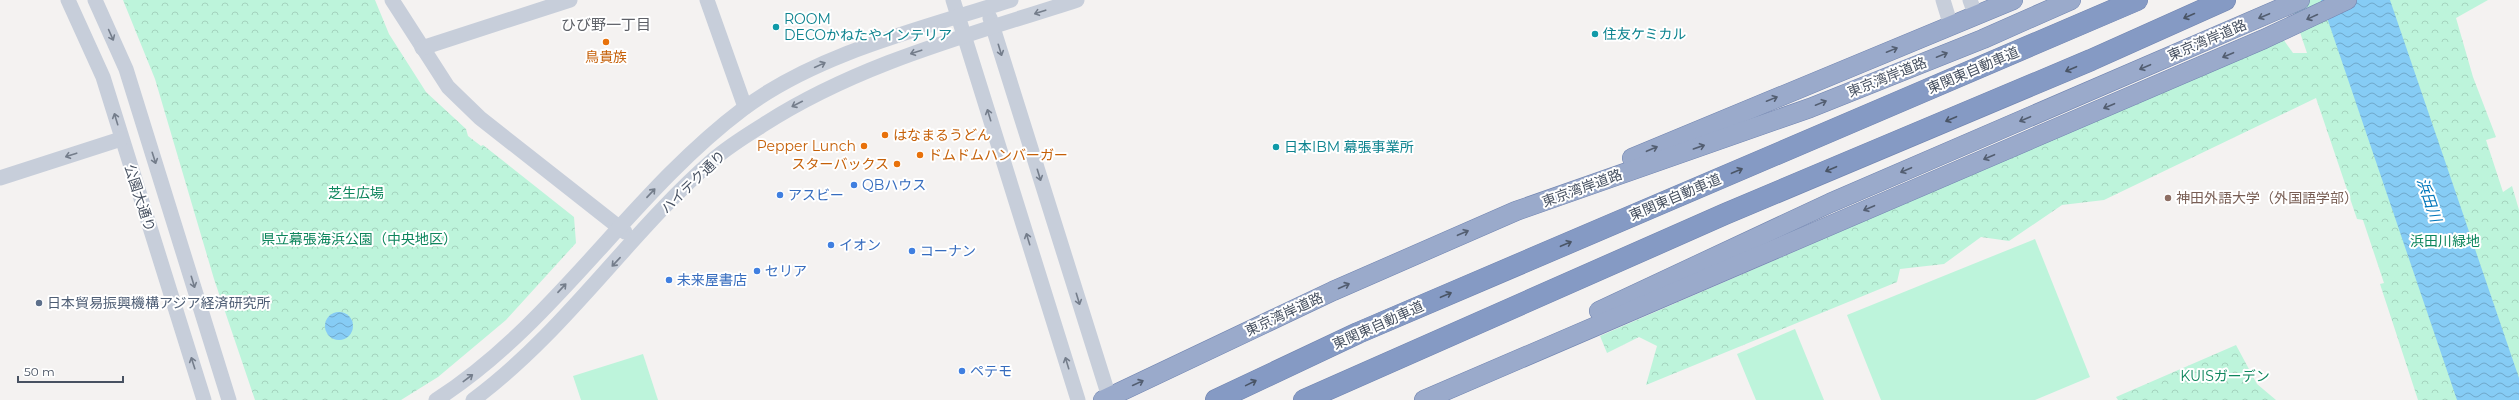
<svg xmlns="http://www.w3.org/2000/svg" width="2519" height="400" font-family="Montserrat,'Noto Sans JP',sans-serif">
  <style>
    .forest { fill: url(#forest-crowns) }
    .pitch { fill: #bdf4db }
    .water { fill: url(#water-waves) }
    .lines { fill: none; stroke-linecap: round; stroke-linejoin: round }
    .trunk-casing { stroke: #7084b0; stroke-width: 20 }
    .motorway-casing { stroke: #7084b0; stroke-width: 22 }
    .tertiary { stroke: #c7ceda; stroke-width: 15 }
    .trunk { stroke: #9aaacb; stroke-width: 19 }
    .motorway { stroke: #859ac4; stroke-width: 21 }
    .oneway { stroke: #747d8b }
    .oneway2 { stroke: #4a5566 }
    .oneway3 { stroke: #535e71 }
    .culture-dot { fill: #0f9aa8; stroke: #fff; stroke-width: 1.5 }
    .food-dot { fill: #e8710a; stroke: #fff; stroke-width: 1.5 }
    .shop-dot { fill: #3f7fe0; stroke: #fff; stroke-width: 1.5 }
    .education-dot { fill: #8d6e63; stroke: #fff; stroke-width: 1.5 }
    .service-dot { fill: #5c6f8a; stroke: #fff; stroke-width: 1.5 }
    .labels { text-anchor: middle; stroke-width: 4; stroke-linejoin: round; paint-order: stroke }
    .culture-label { font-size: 14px; fill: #0d838f; stroke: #fff; text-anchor: start }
    .street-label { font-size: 14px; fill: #475161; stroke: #fff }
    .food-label { font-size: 14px; fill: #c56008; stroke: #fff; text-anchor: start }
    .shop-label { font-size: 14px; fill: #366cbe; stroke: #fff; text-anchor: start }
    .park-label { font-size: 14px; fill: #0e865d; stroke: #fff }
    .education-label { font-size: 14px; fill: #785e54; stroke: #fff; text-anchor: start }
    .service-label { font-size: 14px; fill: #4e5e75; stroke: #fff; text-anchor: start }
    .neighbourhood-label { font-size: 15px; fill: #5d6067; stroke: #fff }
    .water-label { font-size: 15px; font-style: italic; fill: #0076bb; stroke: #fff }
  </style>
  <defs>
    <pattern id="forest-crowns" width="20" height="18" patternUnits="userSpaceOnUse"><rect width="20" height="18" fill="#bdf4db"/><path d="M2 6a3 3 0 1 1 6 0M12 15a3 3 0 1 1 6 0" fill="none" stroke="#a4d3be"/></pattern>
    <pattern id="water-waves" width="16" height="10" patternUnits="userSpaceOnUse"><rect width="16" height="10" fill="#86ccf5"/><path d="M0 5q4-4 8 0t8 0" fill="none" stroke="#6fa8ca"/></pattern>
  </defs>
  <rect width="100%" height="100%" fill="#f4f2f1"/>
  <g class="forest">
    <path d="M123,0h252l14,34 37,58 40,37 2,7 13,10 2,-1 91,72 2,26 -70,77 -68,57 -37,23h-146l-41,-121 -59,-200z"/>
    <path d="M2289,0h199l-32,18 17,59 23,60 -10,3 17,52 9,-6 7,24v190h-101l-38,-116 4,-1 -21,-63 -6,-1 -41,-121 -212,102 -42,5 -53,36 -28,-4 -37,27 -44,5 -3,13 -251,103 11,-39 -18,-9 -32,16 -7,-17 683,-297 10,14h14z"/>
    <path d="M2236,345l21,39 19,16h-158l-2,-3z"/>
  </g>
  <g class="pitch">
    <path d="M2035,239l55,138 -55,23h-154l-34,-85z"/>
    <path d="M1795,329l29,71h-68l-19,-46z"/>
    <path d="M643,354l15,46h-77l-8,-24z"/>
  </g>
  <g class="water">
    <path d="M2321,0h69l129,378v22h-62z"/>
    <circle cx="339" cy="326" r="14"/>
  </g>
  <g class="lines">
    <defs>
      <g id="trunk">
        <path d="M1632,158l381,-158"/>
        <path d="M1599,311l231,-108 470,-203"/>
        <path d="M1103,400l230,-109 183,-80 294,-103 173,-69 88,-39"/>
        <path d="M1424,400l840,-361 83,-39"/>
      </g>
      <g id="motorway">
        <path d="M1216,400l142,-67 779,-333"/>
        <path d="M1304,400l421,-186 366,-154 134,-60"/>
      </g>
    </defs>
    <use href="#trunk" class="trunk-casing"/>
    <use href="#motorway" class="motorway-casing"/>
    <g class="tertiary">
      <path d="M68,0l35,77 101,323"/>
      <path d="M95,0l31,69 103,331"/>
      <path d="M392,0l56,87 32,31 145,114"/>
      <path d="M707,0l38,107"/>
      <path d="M953,0l125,400"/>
      <path d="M1943,0l8,26"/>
      <path d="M1970,0l6,16"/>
      <path d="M990,18l120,382"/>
      <path d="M422,48l148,-48"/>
      <path d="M0,178l121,-39"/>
      <path d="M436,400c119,-76 194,-206 307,-291 74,-56 181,-81 268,-109"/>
      <path d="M473,400c93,-69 155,-166 241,-241 15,-13 33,-24 49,-34 96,-62 207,-90 314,-125"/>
    </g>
    <use href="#trunk" class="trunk"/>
    <use href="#motorway" class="motorway"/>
  </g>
  <defs><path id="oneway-shaft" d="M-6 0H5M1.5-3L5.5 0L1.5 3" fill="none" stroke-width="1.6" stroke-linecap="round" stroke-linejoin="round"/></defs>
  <g class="oneway">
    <use href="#oneway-shaft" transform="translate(1040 12) rotate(162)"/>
    <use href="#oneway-shaft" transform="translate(111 35) rotate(66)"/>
    <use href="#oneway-shaft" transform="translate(1000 50) rotate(73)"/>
    <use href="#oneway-shaft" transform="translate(916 52) rotate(162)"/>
    <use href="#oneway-shaft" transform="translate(820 65) rotate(-25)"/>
    <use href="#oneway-shaft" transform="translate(797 104) rotate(153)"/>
    <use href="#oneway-shaft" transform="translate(989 115) rotate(-107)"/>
    <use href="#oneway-shaft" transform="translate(116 119) rotate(-107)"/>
    <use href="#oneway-shaft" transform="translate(71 155) rotate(162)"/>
    <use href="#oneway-shaft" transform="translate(154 158) rotate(72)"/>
    <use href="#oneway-shaft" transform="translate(1039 175) rotate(73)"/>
    <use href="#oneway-shaft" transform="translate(651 193) rotate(-47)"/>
    <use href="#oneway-shaft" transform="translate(1028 239) rotate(-107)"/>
    <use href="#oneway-shaft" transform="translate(616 262) rotate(133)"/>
    <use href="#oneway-shaft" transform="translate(193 282) rotate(73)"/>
    <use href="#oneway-shaft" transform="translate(562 288) rotate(-47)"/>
    <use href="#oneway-shaft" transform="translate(1078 299) rotate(73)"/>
    <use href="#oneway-shaft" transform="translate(193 363) rotate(-108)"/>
    <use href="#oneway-shaft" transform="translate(1067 363) rotate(-107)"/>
    <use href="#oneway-shaft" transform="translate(468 378) rotate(-37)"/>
  </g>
  <g class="oneway2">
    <use href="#oneway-shaft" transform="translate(2189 16) rotate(156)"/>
    <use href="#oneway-shaft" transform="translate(2071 69) rotate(157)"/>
    <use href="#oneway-shaft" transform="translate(1951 119) rotate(157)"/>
    <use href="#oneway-shaft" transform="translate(1831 169) rotate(157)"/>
    <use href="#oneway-shaft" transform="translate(1737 171) rotate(-23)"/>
    <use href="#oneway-shaft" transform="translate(1566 244) rotate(-23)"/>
    <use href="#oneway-shaft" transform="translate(1446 295) rotate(-23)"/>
    <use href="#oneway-shaft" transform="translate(1251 383) rotate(-26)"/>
  </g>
  <g class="oneway3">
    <use href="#oneway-shaft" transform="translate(2264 16) rotate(157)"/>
    <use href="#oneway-shaft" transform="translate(2312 17) rotate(155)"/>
    <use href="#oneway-shaft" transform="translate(1892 50) rotate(-22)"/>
    <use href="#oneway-shaft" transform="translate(1942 55) rotate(-22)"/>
    <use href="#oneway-shaft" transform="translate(2228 55) rotate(157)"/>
    <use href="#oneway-shaft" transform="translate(2145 67) rotate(157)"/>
    <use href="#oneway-shaft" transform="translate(1772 99) rotate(-22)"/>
    <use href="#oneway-shaft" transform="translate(1821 103) rotate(-22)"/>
    <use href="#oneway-shaft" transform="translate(2109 106) rotate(157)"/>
    <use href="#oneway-shaft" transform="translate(2025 119) rotate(157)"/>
    <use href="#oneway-shaft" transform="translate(1699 147) rotate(-19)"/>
    <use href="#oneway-shaft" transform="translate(1652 149) rotate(-23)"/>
    <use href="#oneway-shaft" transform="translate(1989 157) rotate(157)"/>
    <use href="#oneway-shaft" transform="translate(1906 170) rotate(157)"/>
    <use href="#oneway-shaft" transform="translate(1869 208) rotate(157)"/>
    <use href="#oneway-shaft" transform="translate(1463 233) rotate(-23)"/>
    <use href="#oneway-shaft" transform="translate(1344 286) rotate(-24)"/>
    <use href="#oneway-shaft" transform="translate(1138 383) rotate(-25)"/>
  </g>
  <g class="culture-dot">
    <circle cx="776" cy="27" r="4"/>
    <circle cx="1595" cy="34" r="4"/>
    <circle cx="1276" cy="147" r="4"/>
  </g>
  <g class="food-dot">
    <circle cx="606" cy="42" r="4"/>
    <circle cx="885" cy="135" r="4"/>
    <circle cx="864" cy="146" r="4"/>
    <circle cx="920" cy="155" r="4"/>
    <circle cx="897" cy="164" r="4"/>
  </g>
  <g class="shop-dot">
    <circle cx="854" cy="185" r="4"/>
    <circle cx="780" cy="195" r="4"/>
    <circle cx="831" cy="245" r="4"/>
    <circle cx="912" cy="251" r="4"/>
    <circle cx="757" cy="271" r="4"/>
    <circle cx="669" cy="280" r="4"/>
    <circle cx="962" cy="371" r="4"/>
  </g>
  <circle class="education-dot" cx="2168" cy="198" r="4"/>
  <circle class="service-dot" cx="39" cy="303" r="4"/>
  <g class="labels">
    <g class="culture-label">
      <text x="784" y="24">ROOM<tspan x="784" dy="16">DECOかねたやインテリア</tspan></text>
      <text x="1603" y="39">住友ケミカル</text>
      <text x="1284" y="152">日本IBM 幕張事業所</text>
    </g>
    <g class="street-label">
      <text transform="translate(2207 40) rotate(-23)" y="5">東京湾岸道路</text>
      <text transform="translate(1973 70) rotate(-23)" y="5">東関東自動車道</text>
      <text transform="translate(1887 77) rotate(-22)" y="5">東京湾岸道路</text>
      <text transform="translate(693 182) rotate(-44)" y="5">ハイテク通り</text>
      <text transform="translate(1582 188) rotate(-20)" y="5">東京湾岸道路</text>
      <text transform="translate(1675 197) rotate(-23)" y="5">東関東自動車道</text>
      <text transform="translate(140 198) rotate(72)" y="5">公園大通り</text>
      <text transform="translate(1284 314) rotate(-25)" y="5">東京湾岸道路</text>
      <text transform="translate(1378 325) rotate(-24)" y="5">東関東自動車道</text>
    </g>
    <g class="food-label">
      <text x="606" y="62" text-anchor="middle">鳥貴族</text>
      <text x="893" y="140">はなまるうどん</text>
      <text x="856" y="151" text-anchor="end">Pepper Lunch</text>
      <text x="928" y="160">ドムドムハンバーガー</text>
      <text x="889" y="169" text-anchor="end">スターバックス</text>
    </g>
    <g class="shop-label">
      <text x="862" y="190">QBハウス</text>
      <text x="788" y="200">アスビー</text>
      <text x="839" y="250">イオン</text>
      <text x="920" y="256">コーナン</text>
      <text x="765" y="276">セリア</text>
      <text x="677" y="285">未来屋書店</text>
      <text x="970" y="376">ペテモ</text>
    </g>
    <g class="park-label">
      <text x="356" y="198">芝生広場</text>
      <text x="359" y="244">県立幕張海浜公園（中央地区）</text>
      <text x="2445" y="246">浜田川緑地</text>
      <text x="2225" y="381">KUISガーデン</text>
    </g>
    <g class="education-label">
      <text x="2176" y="203">神田外語大学（外国語学部）</text>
    </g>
    <g class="service-label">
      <text x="47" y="308">日本貿易振興機構アジア経済研究所</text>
    </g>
    <g class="neighbourhood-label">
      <text x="606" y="30">ひび野一丁目</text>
    </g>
    <g class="water-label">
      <text transform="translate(2429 200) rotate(71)" y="5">浜田川</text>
    </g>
  </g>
  <path d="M18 376v6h105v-6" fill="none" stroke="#475161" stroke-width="2"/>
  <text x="24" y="376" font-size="12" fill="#475161" stroke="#ffffff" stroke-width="3" paint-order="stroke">50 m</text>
</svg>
